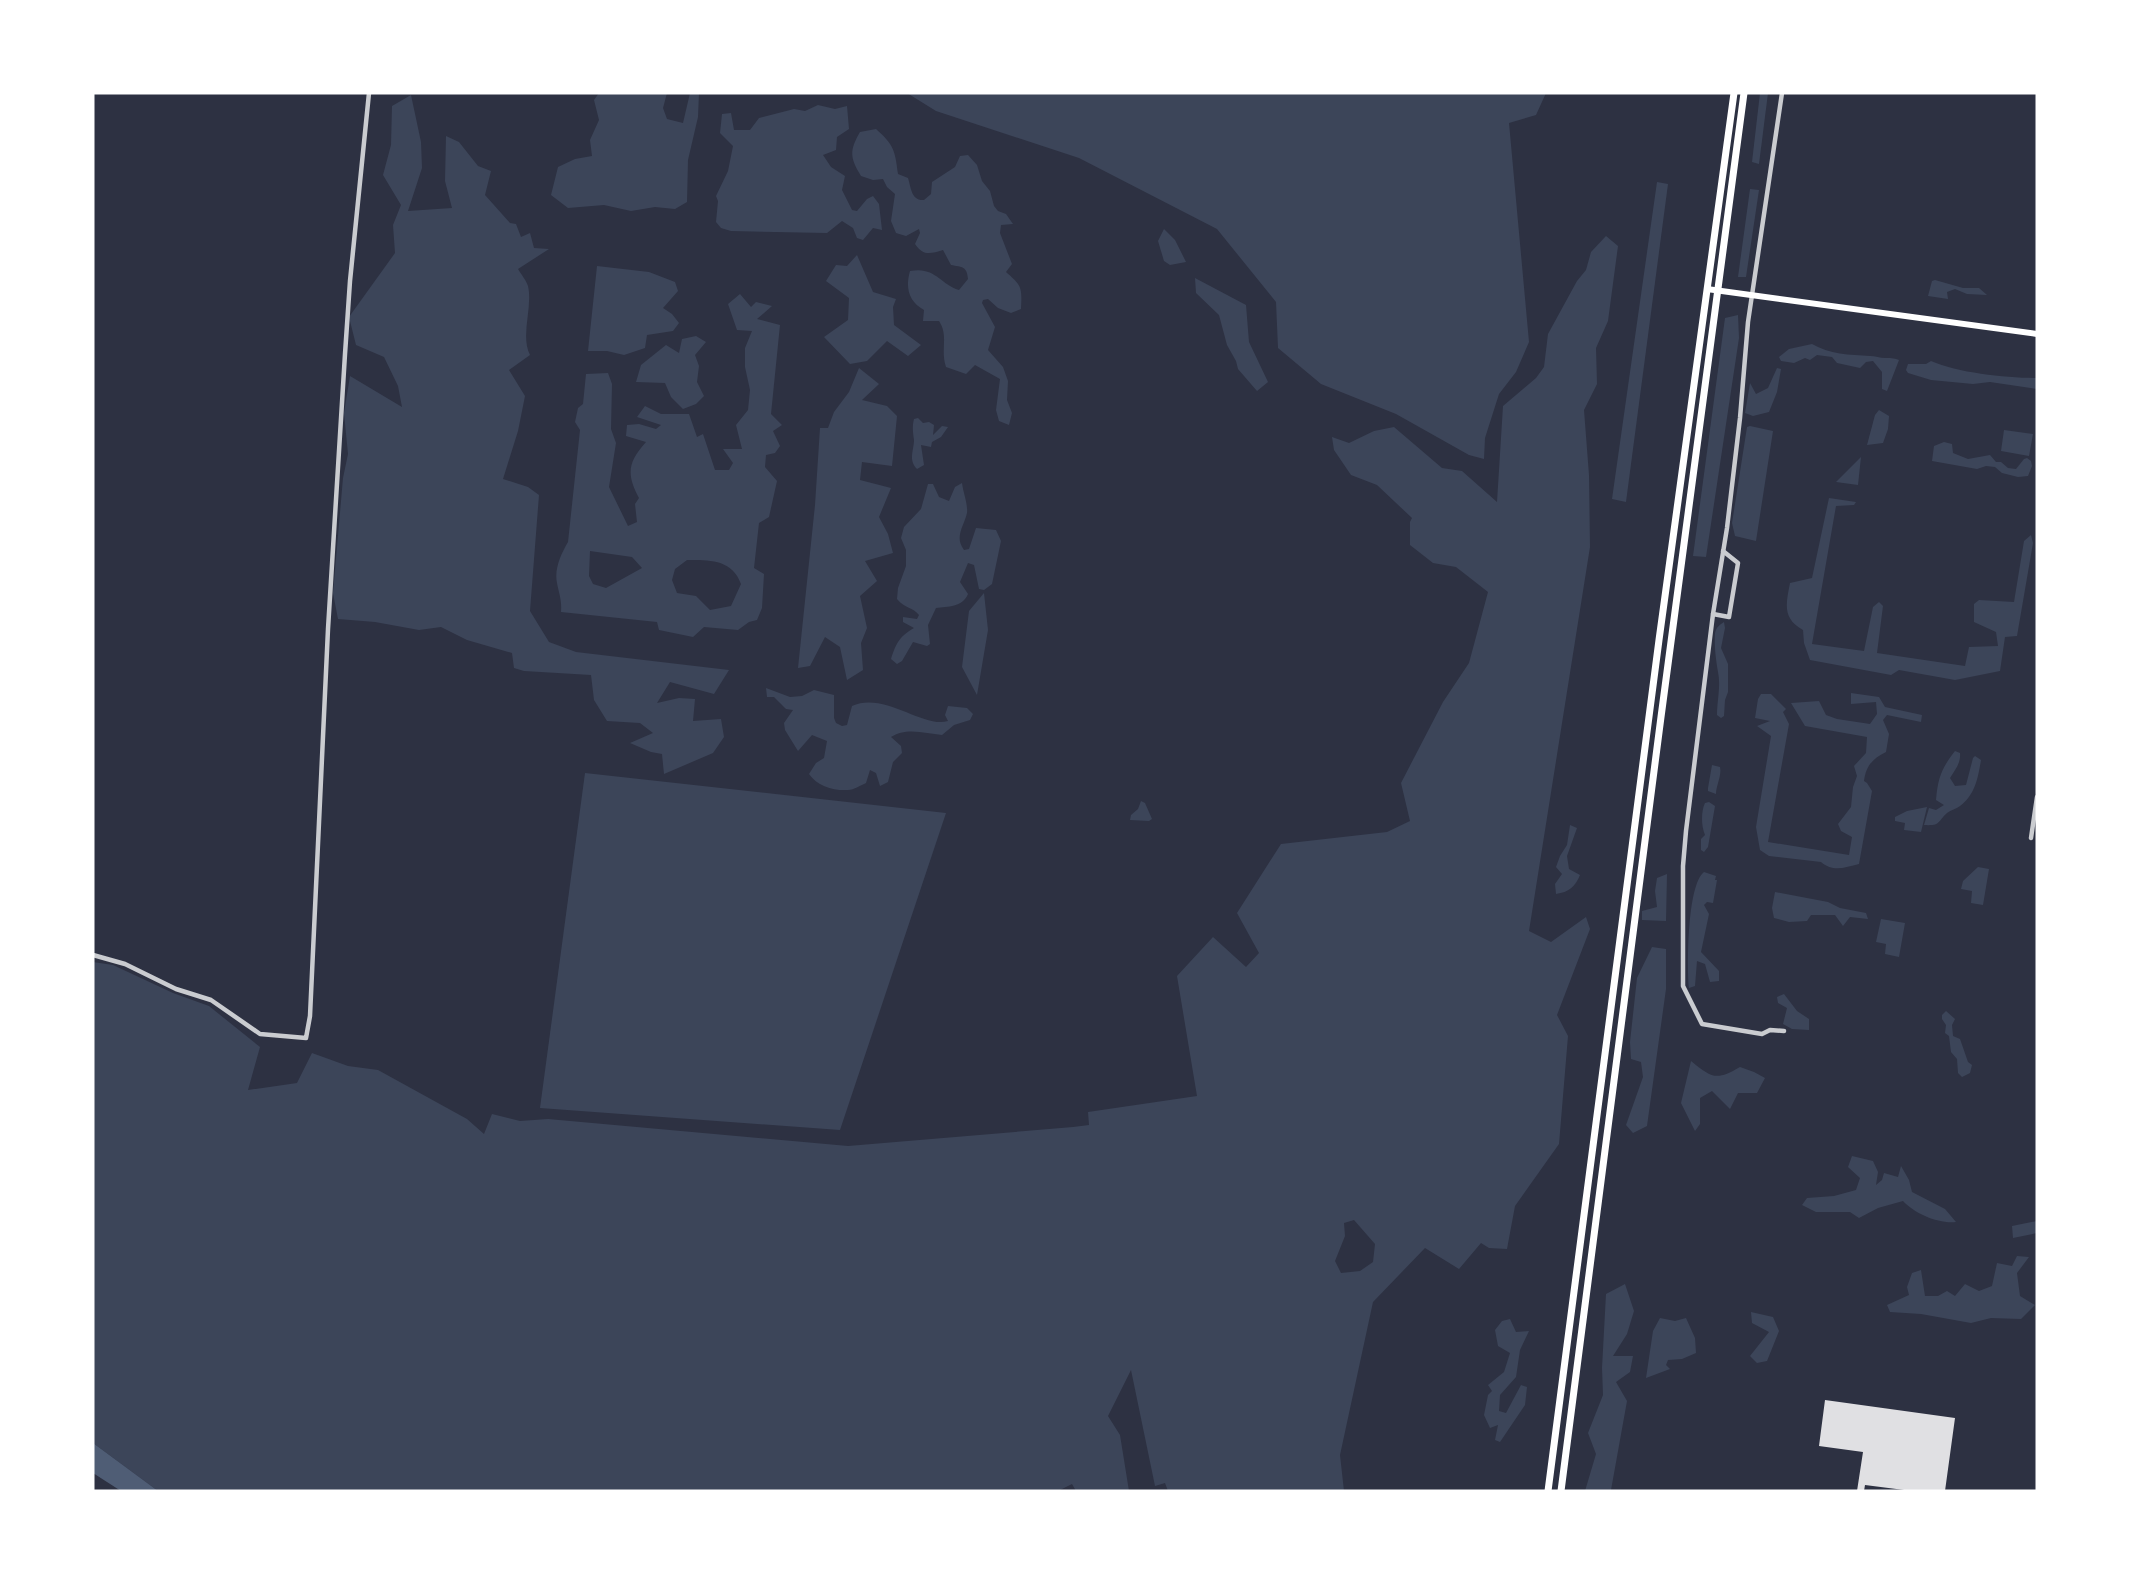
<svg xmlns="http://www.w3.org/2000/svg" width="2130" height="1584" font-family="Montserrat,sans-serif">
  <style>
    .green { fill: #3c4559; fill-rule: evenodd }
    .water { fill: #4f5d75 }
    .building { fill: #e0e0e3 }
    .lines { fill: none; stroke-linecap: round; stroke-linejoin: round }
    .minor { stroke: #caccd0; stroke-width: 4.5 }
    .secondary { stroke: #fff; stroke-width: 6 }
    .trunk { stroke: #fff; stroke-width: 7 }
  </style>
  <rect width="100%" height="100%" fill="#2d3142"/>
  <g class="green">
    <path d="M599,93h68l-4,15 4,11 16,4 7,-30h9l-1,24 -10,43 -1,42 -12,7 -20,-2 -24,4 -27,-6 -36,3 -17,-13 7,-28 17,-8 17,-3 -2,-16 9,-20 -5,-20z"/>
    <path d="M907,93h643h-4l-10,22 -27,8 20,219 -13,30 -17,22 -14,44 -1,21 -15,-4 -73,-41 -75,-30 -43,-36 -2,-46 -59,-73 -138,-71 -143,-47z"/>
    <path d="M1760,93h8l-9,71 -7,-2z"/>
    <path d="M411,95l10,47 1,26 -14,43 44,-3 -7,-27 1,-45 13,6 19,24 13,5 -6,24 25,28 6,1 5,13 9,-4 4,15 15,1 -31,20c3,5 8,11 10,17 5,22 -8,49 2,69l-21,15 16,26 -7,35 -15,48 25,8 11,8 -9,116 19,31 27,10 153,18 -15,24 -44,-12 -13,21 22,-5 16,1 -2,22 28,-2 3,18 -11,16 -49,21 -2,-20 -11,-2 -21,-9 23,-10 -13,-10 -33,-2 -13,-21 -3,-25 -67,-4 -10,-3 -2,-15 -45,-13 -26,-13 -22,3 -44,-8 -37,-3 -5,-26 10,-115 5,-24 -4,-41 6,-37 52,31 -4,-21 -14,-29 -28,-12 -7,-28 46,-64 -2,-28 8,-20 -18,-30 8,-30 1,-39z"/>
    <path d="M818,105l17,4 12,-3 2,23 -12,8 -1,13 -13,5 8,12 14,9 -3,14 10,20 5,1 10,-12 6,-3 6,8 3,26 -9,-2 -10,12 -6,-2 -4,-10 -11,-7 -15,12 -96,-2 -10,-3 -5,-6 2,-21 -2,-5 12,-25 5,-25 -13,-13 2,-19 9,-1 3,17h16l9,-12 35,-9 11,2z"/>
    <path d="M876,129c18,16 19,21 22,45l10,4c3,9 3,23 16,22l7,-6 1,-12 23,-15 5,-11 8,-1 9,10 5,16 8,10 4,15 4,5 8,3 7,10 -12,1 -1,8 12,31 -6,8c16,14 16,15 15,37l-10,4 -13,-5 -10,-9 -5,1 -1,3 13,24 -7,23 15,17 5,14 -1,19 5,13 -3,12 -10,-4 -3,-11 4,-31 -25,-14 -9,9 -20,-7c-6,-17 3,-31 -7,-46h-16l1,-11c-15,-8 -19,-22 -14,-39 25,-5 30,13 49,19l9,-11c-1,-13 -6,-12 -17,-14l-8,-15c-13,4 -20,6 -28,-6l5,-11 -1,-4 -13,7 -10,-3 -5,-12 4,-27 -8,-7 -4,-8 -10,1 -12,-4c-11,-18 -12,-25 -1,-44z"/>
    <path d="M1657,182l11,2 -42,318 -14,-3z"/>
    <path d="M1750,189l9,1 -13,87h-8z"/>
    <path d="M1164,229l11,11 11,22 -16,3 -6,-4 -6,-20z"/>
    <path d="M1606,236l12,10 -10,75 -12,27 1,36 -13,26 5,65 1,72 -61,384 22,11 35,-25 4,12 -33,86 11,21 -9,108 -44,62 -8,43 -18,-1 -8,-5 -22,26 -34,-21 -52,54 -33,153 4,36h-176l-3,-8 -10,3 -24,-116 -23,46 12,19 9,56h-53l-4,-7 -14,7h-900l-65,-48v-481l20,3 60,28 36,13 51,41 -12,43 49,-7 15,-30 36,13 30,4 89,49 17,15 8,-20 28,7 28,-2 300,27 225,-19 16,-2 -1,-13 109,-16 -20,-120 36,-39 33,30 13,-14 -22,-40 44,-69 106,-12 23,-11 -9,-38 42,-81 26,-39 19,-71 -32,-25 -23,-4 -23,-18v-23l2,-4 -35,-33 -26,-10 -17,-25 -2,-13 17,6 25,-12 20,-4 48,41 20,3 35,31 6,-96 33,-28 8,-11 4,-33 29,-53 9,-11 5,-18zM1354,1220l21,24 -2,18 -13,9 -19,2 -6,-12 10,-25 -1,-13z"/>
    <path d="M857,255l16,37 23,7 -3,8 1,18 27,20 -13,11 -21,-15 -20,20 -17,3 -26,-27 24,-17 1,-22 -23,-17 10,-16 11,1z"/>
    <path d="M597,266l52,6 26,10 3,9 -15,17 9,6 7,9 -6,8 -26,4 -2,13 -21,7 -17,-4h-19z"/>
    <path d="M1195,278l51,27 3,37 19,40 -11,9 -19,-22 -2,-8 -9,-16 -8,-30 -23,-22z"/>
    <path d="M1935,280l28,8h16l8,7 -20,-1 -12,-5 -8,3 1,7 -20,-3 4,-15z"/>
    <path d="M740,294l11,13 5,-5 16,4 -15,13 23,6 -9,89 11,11 -9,6 7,15 -5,7 -9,2 -1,12 12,14 -8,36 -10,6 -5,45 10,6 -2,34 -5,12 -8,2 -11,8 -34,-3 -11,10 -34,-7 -2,-8 -96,-10c1,-12 -2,-18 -4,-29 -3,-14 4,-29 11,-41l12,-112 -5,-8 3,-14 5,-4 3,-30 22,-1 4,11 -1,45 5,14 -7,44 19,39 9,-4 -2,-18 4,-6c-13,-24 -11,-36 7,-56l-20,-6 1,-11 12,-1 17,5 5,-4 -24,-8 8,-11 16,8h28l8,23 6,-3 12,36h14l4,-7 -10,-14h19l-6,-24 12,-15 2,-20 -5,-23v-19l7,-17 -15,-1 -9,-26zM590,551l42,6 10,11 -36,20 -13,-4 -4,-8zM687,560c22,0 45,-1 54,24l-10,22 -21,4 -14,-14 -19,-3 -5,-13 3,-11z"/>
    <path d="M1738,315l1,23 -33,219 -13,-1 32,-238z"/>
    <path d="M696,336l10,6 -11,13 4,11 -2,16 7,14 -8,8 -13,5 -12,-12 -6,-14 -29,-1 5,-17 25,-20 13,8 3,-14z"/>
    <path d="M1812,344c17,10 38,11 58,12 5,0 10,2 15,2 5,0 8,0 14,2l-12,31 -5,-2v-17l-9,-11 -7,1 -6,6 -23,-5 -5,-6 -15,-2 -7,5 -5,-2 -11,5 -13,-2 -2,-4 10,-8z"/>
    <path d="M1931,361c27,12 76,17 106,17v11l-47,-7 -17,2 -42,-4 -23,-7 -2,-3 2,-6h18z"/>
    <path d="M859,368l20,16 -17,16 25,6 10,10 -5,50 -30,-4 -2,18 31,8 -12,29 9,17 5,19 -28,8 12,20 -17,15 7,32 -6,15 2,27 -16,10 -7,-33 -15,-10 -15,29 -12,2 17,-163 5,-77h8l6,-16 15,-20z"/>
    <path d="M1777,368l4,1 -4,23 -8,20 -16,4 -8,-3 5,-30 6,11 12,-6z"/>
    <path d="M1879,410l10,6 -1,13 -5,14 -16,2 8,-30z"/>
    <path d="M918,418l5,5 6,-1 5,3 -1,10 9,-9 6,1 -7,10 -9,5 -1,5 -10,-2 3,20 -7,4c-9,-9 -3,-19 -3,-29 -1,-8 -2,-13 0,-21z"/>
    <path d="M1750,426l23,5 -17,110 -21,-5 -3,-13 15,-96z"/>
    <path d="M2004,430l29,4 -4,22 -28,-5z"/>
    <path d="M1944,442l8,2 1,9 15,6 22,-4 6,7h5l7,6 8,1 8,-10 3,-1 4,3 1,5 -4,10 -10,1 -16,-4 -7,-6 -9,-1 -9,3 -45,-8 2,-15z"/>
    <path d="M1861,457l-3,28 -22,-3z"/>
    <path d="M962,483c1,9 6,21 5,30 -3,13 -13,24 -3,37l5,-1 7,-21 20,2 5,11 -9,43 -8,6 -5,-1 -5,-24 -6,-2 -8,19 8,12c-6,14 -20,12 -32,14l-8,17 2,19 -3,2 -14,-4 -11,19 -5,3 -6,-5c5,-16 9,-23 23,-31l-11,-6v-5l14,2 2,-4c-6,-8 -14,-6 -22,-16l1,-11 8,-22v-16l-5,-12 3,-11 17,-18 7,-25h5l6,13 10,4 6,-14z"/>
    <path d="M1829,498l27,4 -2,3 -18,1 -24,138 52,7 9,-44 6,-5 4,4 -6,47 88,13 4,-19 29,-1 -2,-14 -22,-10v-18l5,-4 35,2 10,-61 7,-6 2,8 -16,93 -12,1 -5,34 -45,9 -56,-10 -8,5 -81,-15 -6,-17 -1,-13c-21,-12 -17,-26 -13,-47l22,-5z"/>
    <path d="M984,593l4,37 -11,65 -15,-28 7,-56z"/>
    <path d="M1724,622l1,6 -4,20 7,16v28l-3,8 -1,16 -3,2 -4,-3c0,-14 4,-29 1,-43 -2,-12 -4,-26 -3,-39 1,-5 4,-8 9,-11z"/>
    <path d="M766,688l24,9 12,-1 12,-6 20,5v23l2,5 6,3 5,-1 5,-19c32,-15 72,23 96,15l-3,-6 3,-9 19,2 6,6 -3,6 -16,5 -12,10c-16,-2 -37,-8 -51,2l10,9 1,7 -9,9 -5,20 -8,4 -4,-13 -6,-3 -4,13c-5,2 -12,7 -18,7 -14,1 -31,-4 -39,-16l7,-11 8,-5 3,-17 -15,-6 -14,16 -13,-21 -1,-7 9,-13 -7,-1 -12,-12h-7z"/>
    <path d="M1851,693l28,4 6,10 37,8 -1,7 -34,-7 -4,5 6,14 -3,18c-14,7 -20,14 -22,29l3,2 5,8 -13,73c-14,3 -25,9 -38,-2l-52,-6 -9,-6 -4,-23 15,-91 -14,-10 13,-5 -15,-3 3,-19 3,-5h10l15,15 -3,3 6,12 -21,118 81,13 3,-18 -11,-6 -3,-7 13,-17 2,-20 4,-11 -3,-10 12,-13 1,-16 -62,-11 -14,-23 28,-2 7,14 11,4 33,5 7,-10 -1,-12 -25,2z"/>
    <path d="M1955,751l5,2c1,10 -5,17 -10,25l5,8 11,-1 7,-27 2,-2 6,4c-3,18 -6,35 -21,46 -4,3 -9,4 -13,7 -10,9 -6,13 -23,12l5,-17 7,2 8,-5 -8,-5c2,-22 5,-31 19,-49z"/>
    <path d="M1712,765l8,2c2,8 -4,19 -4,27l-8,-3v-3z"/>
    <path d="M585,773l361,40 -106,317 -300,-22z"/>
    <path d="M1141,801l4,2 7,16 -3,2 -19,-1 1,-5 7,-6z"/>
    <path d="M1709,802l6,4 -7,41 -4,5 -3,-2v-11l4,-4c-4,-9 -4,-24 0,-32z"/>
    <path d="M1927,807l-6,25 -17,-2 1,-7 -10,-2v-4l12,-6z"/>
    <path d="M1570,825l7,3 -10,28 2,13 11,6c-5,12 -11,17 -24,19l-1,-10 7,-10 -6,-7 4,-11 7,-11z"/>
    <path d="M1978,867l11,2 -6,36 -12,-2 1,-12 -11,-2 2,-8z"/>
    <path d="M1704,872l12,4 -1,4h2l-4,23 -6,-1 -3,3 5,9 -8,38 18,19v10l-9,1 -5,-18 -8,-3 -2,25 -6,2c-2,-22 -2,-103 15,-116z"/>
    <path d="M1667,874l-1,47 -24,-1v-9l15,-4 -2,-16 2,-13z"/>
    <path d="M1775,892l53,10 12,6 26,5 2,6 -18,-2 -7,9 -8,-11h-24l-4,6 -18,1 -15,-4 -2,-10z"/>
    <path d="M1881,919l24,4 -6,34 -14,-3 1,-10 -10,-2z"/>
    <path d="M1652,947l14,2v40l-19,137 -14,7 -7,-8 17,-48 -2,-15 -10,-3 -1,-17 7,-64z"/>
    <path d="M1784,994l13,17 12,8v11l-17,-1 -9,-5 4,-16 -9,-5 -1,-6z"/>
    <path d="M1946,1011l9,8 -3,6 1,11 7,3 8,23 4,3 -2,8 -8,4 -4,-4 -1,-14 -6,-7 -2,-16 -4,-3 1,-8 -4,-6v-4z"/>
    <path d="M1691,1061c21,17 25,20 49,6l14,5 11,6 -8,15h-19l-8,16 -18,-18 -12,7v26l-5,7 -14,-28z"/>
    <path d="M1852,1156l21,5 5,11 -2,13 6,-5 2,-7 14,4 3,-11 8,14 3,12 33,17 11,13c-17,2 -41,-8 -53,-21l-25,7 -19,10 -9,-6h-34l-14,-7 5,-7 27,-2 22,-6 4,-12 -12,-11z"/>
    <path d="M2037,1221v12l-24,5 -1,-12z"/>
    <path d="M2017,1256l12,1 -12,16 3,23 15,9 -14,14 -30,-1 -20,5 -50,-9 -31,-2 -3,-7 22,-10 -2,-8 5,-14 9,-3 4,26h13l9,-5 8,5 10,-12 14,7 13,-5 5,-23 15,3z"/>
    <path d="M1625,1284l9,27 -7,23 -14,22h20l-3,16 -14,10 11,19 -16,89 -26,1 11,-37 -8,-21 15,-38 -1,-27 4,-74z"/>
    <path d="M1751,1312l22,5 6,14 -12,30 -10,2 -7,-7 19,-24 -17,-9z"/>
    <path d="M1660,1318l15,3 11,-3 9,20 1,15 -14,6 -14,1 -2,5 4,4 -24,9 7,-47z"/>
    <path d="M1510,1319l6,13 13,-1 -9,19 -4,27 -16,18 -1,16 7,2 15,-28 6,2 -2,18 -25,37 -5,-2 3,-15 -8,3 -6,-13 4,-20 4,-4 -4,-6 16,-13 6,-19 -12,-7 -3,-16 7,-9z"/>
  </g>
  <path class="water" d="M93,1443l65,48h-37l-28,-18z"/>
  <path class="building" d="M1825,1400l130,18 -10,73h-33l-47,-6 -1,6h-7l6,-39 -44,-6z"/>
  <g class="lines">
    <g class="minor">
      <path d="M1782,93l-34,229 -8,96 -13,110 -14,86 -27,217 -3,35v120l19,38 60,10 8,-4 14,1"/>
      <path d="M1713,614l16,3 9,-54 -15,-12"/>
      <path d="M2031,838l6,-41"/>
      <path d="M93,955l32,9 51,25 35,11 49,34 46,4 4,-22 18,-387 17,-275 5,-73 19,-188"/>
    </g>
    <path class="secondary" d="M1707,289l330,45"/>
    <g class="trunk">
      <path d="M1548,1491l111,-851 75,-547"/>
      <path d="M1561,1491l100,-774 83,-624"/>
    </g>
  </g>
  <rect width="2130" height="1584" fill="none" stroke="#ffffff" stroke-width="189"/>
</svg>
